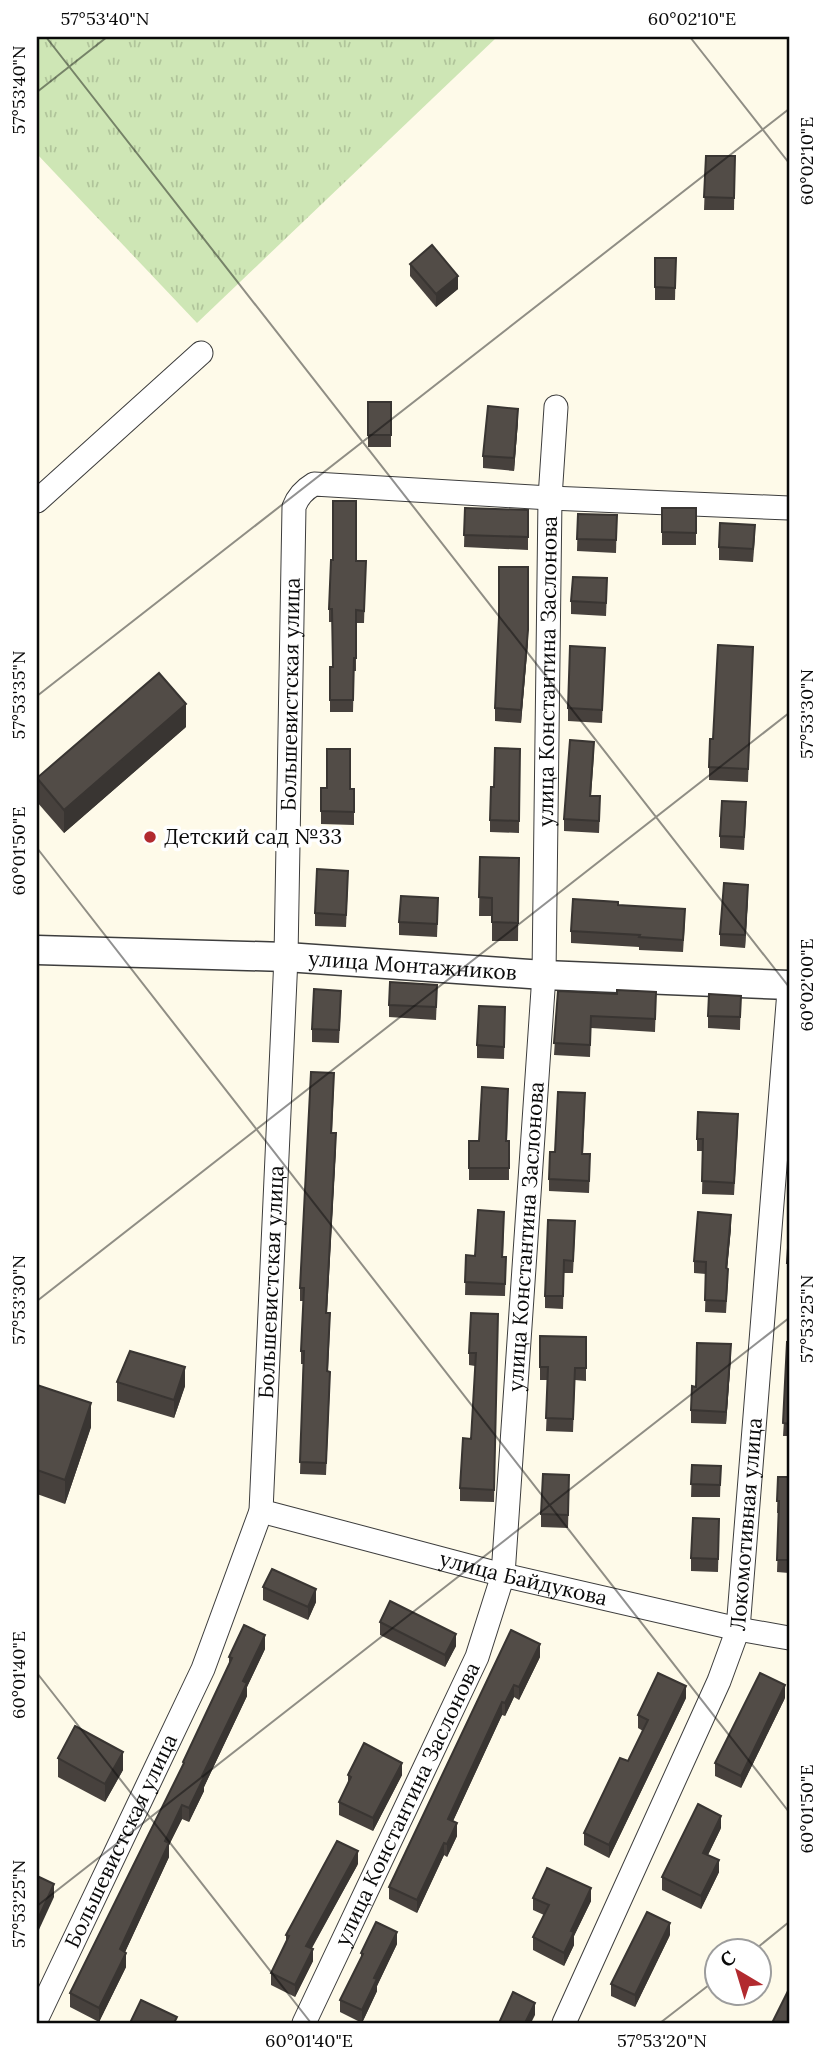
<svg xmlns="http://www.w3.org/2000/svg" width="826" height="2060" font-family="Lora,serif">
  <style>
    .grass { fill: url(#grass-tufts) }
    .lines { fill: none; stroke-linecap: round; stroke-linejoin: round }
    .minor-casing { stroke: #3d3d3d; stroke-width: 25 }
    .tertiary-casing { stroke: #3d3d3d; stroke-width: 31 }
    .minor { stroke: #fff; stroke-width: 23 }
    .tertiary { stroke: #fff; stroke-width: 28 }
    .wall { fill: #47413d }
    .shaded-wall { fill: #393532 }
    .building { fill: #524c47; stroke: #393532; stroke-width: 2 }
    .ticks { fill: none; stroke: #0a0a0a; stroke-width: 2; stroke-opacity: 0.45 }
    .poi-dot { fill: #b22a2f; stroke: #fff; stroke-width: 2.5 }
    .labels { text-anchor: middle; stroke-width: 7; stroke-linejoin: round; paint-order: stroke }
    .street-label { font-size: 21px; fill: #0a0a0a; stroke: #fff }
    .poi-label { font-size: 21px; fill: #0a0a0a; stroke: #fff; text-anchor: start }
    .neatline { fill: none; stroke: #0a0a0a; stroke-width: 2.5 }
    .ticks-label { font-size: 18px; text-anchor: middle; fill: #0a0a0a }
  </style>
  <defs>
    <pattern id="grass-tufts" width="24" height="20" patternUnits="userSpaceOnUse" patternTransform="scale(1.75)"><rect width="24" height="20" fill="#cee6b5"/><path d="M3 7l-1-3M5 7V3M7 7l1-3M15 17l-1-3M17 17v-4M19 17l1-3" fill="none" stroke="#b0c49a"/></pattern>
  </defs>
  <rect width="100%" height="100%" fill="#fefae9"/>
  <path class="grass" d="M37,37h460l-300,286 -160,-169z"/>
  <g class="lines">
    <defs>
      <g id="minor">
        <path d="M37,501l164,-148"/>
        <path id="s1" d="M261,1511l242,64 235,54 51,9"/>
        <path id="s2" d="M37,2018l166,-349 58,-158 25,-554 8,-450c4,-11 10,-17 20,-23l236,14 239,10"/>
        <path id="s3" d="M304,2023l173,-366 26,-82 41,-600 6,-477 6,-91"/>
        <path id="s4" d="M564,2023l155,-342 19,-52 51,-638"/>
      </g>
      <g id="tertiary">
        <path id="s5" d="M37,950l249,7 258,18 245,10"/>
      </g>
    </defs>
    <use href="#minor" class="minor-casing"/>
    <use href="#tertiary" class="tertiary-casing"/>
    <use href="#minor" class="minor"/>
    <use href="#tertiary" class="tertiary"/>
  </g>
  <g class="wall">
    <path d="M706,156h29l-1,54h-30z"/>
    <path d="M655,258h21l-1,42h-20z"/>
    <path d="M410,264l48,25 -22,18 -26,-31z"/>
    <rect x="368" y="402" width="23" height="45"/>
    <path d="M518,421l-4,50 -31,-3v-12z"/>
    <path d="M465,508l63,2v40l-64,-3z"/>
    <rect x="662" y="508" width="34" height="37"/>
    <path d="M578,514l39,1 -1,38 -39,-2z"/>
    <path d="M755,537l-2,25 -34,-2v-13z"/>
    <path d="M356,561h10l-2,62h-8v48h-2l-1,41h-23v-45h3l-1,-45h-3v-13z"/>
    <path d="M607,591l-1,25 -35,-2v-13z"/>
    <path d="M528,642l-7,81 -26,-2v-13z"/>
    <path d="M753,647l-5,135 -39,-2v-13z"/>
    <path d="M605,648l-3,75 -34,-2v-13z"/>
    <path d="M186,727l-122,106 -27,-31v-24z"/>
    <path d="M520,749l-1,84 -29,-1v-12l4,-33z"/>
    <path d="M594,754l-3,42 9,13 -1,24 -35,-2v-12z"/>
    <path d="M321,788l33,1v36l-33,-1z"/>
    <path d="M746,815l-2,35 -24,-2v-12z"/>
    <path d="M480,857l39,1 -1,83h-26v-25h-13z"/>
    <path d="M348,883l-2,44 -31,-1v-13z"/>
    <path d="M748,897l-3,51 -25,-2v-12z"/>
    <path d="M618,905l67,16 -2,31 -44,-2v-3l-68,-4v-12z"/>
    <path d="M438,911l-1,26 -38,-2v-13z"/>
    <path d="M558,991l98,14 -1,27 -64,-4 -1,29 -36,-2z"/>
    <path d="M741,996l-1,34 -32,-2v-12z"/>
    <path d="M437,997l-1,23 -47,-3v-12z"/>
    <path d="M341,1003l-2,40 -27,-1v-13z"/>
    <path d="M505,1020l-1,39 -27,-1v-13z"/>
    <path d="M334,1085l-2,48 4,13 -9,167 3,12 -2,47 2,12 -4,91 -26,-1 3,-110h-2v-13l2,-50h-3v-13z"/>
    <path d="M508,1101l-1,40h2v39h-40v-39h10z"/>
    <path d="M585,1106l-2,48 7,13 -1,26 -40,-2v-12l6,-27z"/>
    <path d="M738,1126l-4,69 -32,-1 1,-43h-6v-12z"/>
    <path d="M504,1224l-1,33h3l-1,39 -40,-1 1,-40 9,1z"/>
    <path d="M731,1228l-4,41 1,12 -2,32 -21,-1 1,-38 -12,-1v-12z"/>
    <path d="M575,1233l-2,40h-9l-1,36 -18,-1v-12z"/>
    <path d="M789,1233v44h-2z"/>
    <path d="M498,1314l-4,188 -34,-1v-13l11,-49 4,-73 -6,-1v-12z"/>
    <path d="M540,1336l46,1v44l-11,-1 -2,52 -27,-1 2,-51h-8z"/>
    <path d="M789,1342v94h-6z"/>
    <path d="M731,1356l-5,68 -35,-1v-13l5,-23z"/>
    <path d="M117,1382l68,4 -11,32 -57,-17z"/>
    <path d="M37,1385l54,42 -26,77 -28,-10z"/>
    <path d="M692,1465l29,1 -1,31h-29z"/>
    <path d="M778,1477h11v96l-12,-1 2,-59h-2z"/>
    <path d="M569,1488l-1,40 -27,-1v-13z"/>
    <path d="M719,1532l-1,40 -27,-1v-13z"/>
    <path d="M263,1587l53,15 -8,18 -45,-20z"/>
    <path d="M380,1622l76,24 -11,21 -65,-32z"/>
    <path d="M511,1630l29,27 -21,43 -5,-3 -9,19 -3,-1 -49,106 4,15 -10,21 -3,-2 -27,58 -28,-14v-12z"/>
    <path d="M265,1649l-18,38v9l-43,91v4l-15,31 -7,-3 -13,26v12l-44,95 1,15 -27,55 -29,-15v-14l113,-227v-4l46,-96v-9z"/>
    <path d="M686,1698l-77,160 -25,-13v-12l44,-72 15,-30 -5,-3v-13z"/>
    <path d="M785,1698l-44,90 -26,-12v-13z"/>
    <path d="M58,1758l65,12 -18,32 -47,-25z"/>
    <path d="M348,1775h54l-29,56 -34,-16v-13l9,-17z"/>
    <path d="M721,1828l-13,27 11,17 -18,37 -39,-19v-13z"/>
    <path d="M358,1864l-46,84 1,13 -18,36 -24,-12v-12l15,-29v-9z"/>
    <path d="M533,1898l58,3 -17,35v9l-10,21 -31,-16v-13l11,-22 -11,-5z"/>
    <path d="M670,1935l-35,72 -24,-11v-12z"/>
    <path d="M397,1944l-20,42v5l-15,32 -22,-11v-12l21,-42v-5z"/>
  </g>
  <g class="shaded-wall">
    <path d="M458,276v13l-22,18v-13z"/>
    <path d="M518,409v12l-4,50v-13z"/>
    <path d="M528,567v75l-7,81v-13z"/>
    <path d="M186,704v23l-122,106v-23z"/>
    <path d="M748,885v12l-3,51v-13z"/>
    <path d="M336,1133v13l-10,179v-12z"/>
    <path d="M731,1215v13l-5,53v-13z"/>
    <path d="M731,1344v12l-5,68v-12z"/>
    <path d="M185,1367v19l-11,32v-18z"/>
    <path d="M91,1403v24l-26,77v-24z"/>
    <path d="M316,1589v13l-8,18v-13z"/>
    <path d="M456,1634v12l-11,21v-12z"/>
    <path d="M265,1635v14l-18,38v9l-43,91v4l-15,31v-14l54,-127z"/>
    <path d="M540,1644v13l-21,43v-13z"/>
    <path d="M514,1685v12l-9,19v-13z"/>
    <path d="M785,1685v13l-44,90v-12z"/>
    <path d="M686,1686v12l-77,160v-13z"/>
    <path d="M502,1702v13l-54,117v-13z"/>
    <path d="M123,1752v18l-18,32v-18z"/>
    <path d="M402,1763v12l-29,56v-13z"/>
    <path d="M182,1805v14l-13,26v12l-49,106v-14l45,-108z"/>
    <path d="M721,1816v12l-18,37v-12z"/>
    <path d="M457,1823v13l-10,21v-13z"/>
    <path d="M444,1843v12l-27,58v-13z"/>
    <path d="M358,1851v13l-52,94v-12z"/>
    <path d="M719,1860v12l-18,37v-13z"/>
    <path d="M54,1884v13l-17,37v-13z"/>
    <path d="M591,1888v13l-17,35v9l-10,21v-13l7,-22z"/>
    <path d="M670,1923v12l-35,72v-12z"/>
    <path d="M397,1932v12l-20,42v5l-15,32v-13l12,-32z"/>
    <path d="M313,1949v12l-18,36v-12z"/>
    <path d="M126,1953v14l-27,55v-14z"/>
    <path d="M535,2003v12l-4,8h-6z"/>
  </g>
  <g class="building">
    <path d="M706,156h29l-1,42 -30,-1z"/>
    <path d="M432,245l26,31 -22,18 -26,-30z"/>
    <path d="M655,258h21l-1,30 -20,-1z"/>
    <rect x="368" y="402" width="23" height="33"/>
    <path d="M488,406l30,3 -4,49 -31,-2z"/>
    <path d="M333,501h23v60h10l-2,50 -8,-1v48h-2l-1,42h-23v-33h3l-1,-58h-3l2,-49h2z"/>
    <path d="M465,508l63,2v27l-64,-2z"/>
    <path d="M662,508h34v25l-34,-1z"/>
    <path d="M578,514l39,1 -1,25 -39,-1z"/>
    <path d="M720,523l35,2 -2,24 -34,-2z"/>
    <path d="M499,567h29v63l-7,80 -26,-2 4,-91z"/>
    <path d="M573,577l34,1 -1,25 -35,-2z"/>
    <path d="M718,645l35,2 -5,122 -39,-2 1,-28h3z"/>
    <path d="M570,646l35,2 -3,62 -34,-2z"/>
    <path d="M159,673l27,31 -122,106 -27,-32z"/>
    <path d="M570,740l24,2 -4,54h10l-1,25 -35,-2z"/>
    <path d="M495,748l25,1 -1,72 -29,-1 1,-33h3z"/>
    <path d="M327,749h23v40h4v23l-33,-1v-23h6z"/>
    <path d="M722,801l24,1 -2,35 -24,-1z"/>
    <path d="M480,857l39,1 -1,65 -26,-1v-24l-13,-1z"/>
    <path d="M317,869l31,2 -2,44 -31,-2z"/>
    <path d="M724,883l24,2 -3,50 -25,-1z"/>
    <path d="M401,896l37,2 -1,26 -38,-2z"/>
    <path d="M573,899l45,3v3l67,4 -2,31 -44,-3 1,-2 -69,-4z"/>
    <path d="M390,982l47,3 -1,22 -47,-2z"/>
    <path d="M314,989l27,2 -2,39 -27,-1z"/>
    <path d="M617,990l39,2 -1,27 -64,-3 -1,29 -36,-2 4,-52 59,3z"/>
    <path d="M709,994l32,2 -1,21 -32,-1z"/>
    <path d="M479,1006l26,1 -1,40 -27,-2z"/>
    <path d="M311,1072l23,1 -3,60h5l-10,180h4l-3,58 3,1 -4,91 -26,-1 4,-111h-3l3,-63h-4z"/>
    <path d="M482,1087l26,2 -2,52h3v27h-40v-27h10z"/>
    <path d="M558,1092l27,1 -3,61h8l-1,27 -40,-2 1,-27h5z"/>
    <path d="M698,1112l40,2 -4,69 -32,-2 1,-42h-6z"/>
    <path d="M478,1210l26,2 -2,45h4l-1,27 -40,-2 1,-27 9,1z"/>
    <path d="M698,1212l33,3 -5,53 2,1 -2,32 -21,-1 1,-38 -12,-1z"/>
    <path d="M548,1220l27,1 -2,40 -9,-1 -1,36h-18z"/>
    <path d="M789,1233v30h-2z"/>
    <path d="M471,1313l27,1 -4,176 -34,-2 3,-50 8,1 5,-86h-7z"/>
    <path d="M540,1336l46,1v31h-11l-2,51 -27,-1 2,-51h-8z"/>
    <path d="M787,1342h2v82l-6,-1z"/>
    <path d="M697,1343l34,1 -5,68 -35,-2 1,-24 4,1z"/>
    <path d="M130,1351l55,16 -11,33 -57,-18z"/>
    <path d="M37,1385l54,18 -26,77 -28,-10z"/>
    <path d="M692,1465l29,1 -1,19 -29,-1z"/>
    <path d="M543,1474l26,1 -1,40 -27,-1z"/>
    <path d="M778,1477h11v83h-12l2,-59h-2z"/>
    <path d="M693,1518l26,1 -1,40 -27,-1z"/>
    <path d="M272,1569l44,20 -8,18 -45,-20z"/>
    <path d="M390,1601l66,33 -11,21 -65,-33z"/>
    <path d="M244,1625l21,10 -22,46 4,2 -45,93 2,1 -15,31 -7,-3 -17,36 4,2 -49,106 6,4 -27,55 -29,-15 114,-230 -1,-1 49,-104 -3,-1z"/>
    <path d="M511,1630l29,14 -21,43 -5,-2 -9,18 -3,-1 -54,117 9,4 -10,21 -3,-1 -27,57 -28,-13z"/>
    <path d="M658,1673l28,13 -77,159 -25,-12 36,-75 8,3 20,-41 -10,-5z"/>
    <path d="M760,1673l25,12 -44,91 -26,-13z"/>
    <path d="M75,1726l48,26 -18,32 -47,-26z"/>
    <path d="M364,1743l38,20 -29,55 -34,-16 12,-25 -3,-2z"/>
    <path d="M698,1804l23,12 -18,37 16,7 -18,36 -39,-19z"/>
    <path d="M337,1841l21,10 -52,95 7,3 -18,36 -24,-12 18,-37 -3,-1z"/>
    <path d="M547,1868l44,20 -20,43 3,1 -10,21 -31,-16 16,-32 -16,-7z"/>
    <path d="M37,1876l17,8 -17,37z"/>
    <path d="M647,1912l23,11 -35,72 -24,-11z"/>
    <path d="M376,1922l21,10 -23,46 3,1 -15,31 -22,-10 23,-46 -2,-1z"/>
    <path d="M788,1991h1v32h-17z"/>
    <path d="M513,1992l22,11 -10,20h-26z"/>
    <path d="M141,2000l36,17 -3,6h-44z"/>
  </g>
  <path class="ticks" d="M46,37l743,950M690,37l99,126M37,92l70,-55M37,696l752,-587M37,848l752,964M37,1301l752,-588M37,1673l274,350M37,1906l752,-588M752,1952l37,-30M660,2023l58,-45"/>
  <circle class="poi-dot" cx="150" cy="837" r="7"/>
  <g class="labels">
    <g class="street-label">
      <text dy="7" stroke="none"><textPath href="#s3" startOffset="1396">улица Константина Заслонова</textPath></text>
      <text dy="7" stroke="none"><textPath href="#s2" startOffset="1372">Большевистская улица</textPath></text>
      <text dy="7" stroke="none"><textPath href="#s5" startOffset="376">улица Монтажников</textPath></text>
      <text dy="7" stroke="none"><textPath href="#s3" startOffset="830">улица Константина Заслонова</textPath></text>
      <text dy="7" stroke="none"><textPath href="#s2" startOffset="784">Большевистская улица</textPath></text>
      <text dy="7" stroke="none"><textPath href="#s4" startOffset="536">Локомотивная улица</textPath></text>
      <text dy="7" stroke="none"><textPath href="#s1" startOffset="271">улица Байдукова</textPath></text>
      <text dy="7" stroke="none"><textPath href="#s3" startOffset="242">улица Константина Заслонова</textPath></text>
      <text dy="7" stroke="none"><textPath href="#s2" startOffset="196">Большевистская улица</textPath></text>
    </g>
    <g class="poi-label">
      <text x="164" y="844">Детский сад №33</text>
    </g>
  </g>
  <rect width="826" height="2060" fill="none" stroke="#ffffff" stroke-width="77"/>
  <g transform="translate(738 1972) rotate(322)"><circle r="33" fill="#ffffff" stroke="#9d9d9d" stroke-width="2"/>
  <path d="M0-5L12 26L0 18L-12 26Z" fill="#b22a2f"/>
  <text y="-10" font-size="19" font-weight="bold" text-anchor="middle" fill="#0a0a0a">С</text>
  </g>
  <rect x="38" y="38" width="750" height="1984" class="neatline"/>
  <g class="ticks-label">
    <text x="105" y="25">57°53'40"N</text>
    <text x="692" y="25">60°02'10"E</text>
    <text transform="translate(19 90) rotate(-90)" y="6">57°53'40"N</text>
    <text transform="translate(807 161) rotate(-90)" y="6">60°02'10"E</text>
    <text transform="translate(19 695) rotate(-90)" y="6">57°53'35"N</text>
    <text transform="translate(807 714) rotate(-90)" y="6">57°53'30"N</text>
    <text transform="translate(19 851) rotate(-90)" y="6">60°01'50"E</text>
    <text transform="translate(807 985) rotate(-90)" y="6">60°02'00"E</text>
    <text transform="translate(19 1300) rotate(-90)" y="6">57°53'30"N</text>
    <text transform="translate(807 1319) rotate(-90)" y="6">57°53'25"N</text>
    <text transform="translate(19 1675) rotate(-90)" y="6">60°01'40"E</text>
    <text transform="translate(807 1809) rotate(-90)" y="6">60°01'50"E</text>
    <text transform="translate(19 1904) rotate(-90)" y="6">57°53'25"N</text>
    <text x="309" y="2047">60°01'40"E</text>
    <text x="662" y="2047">57°53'20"N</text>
  </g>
</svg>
